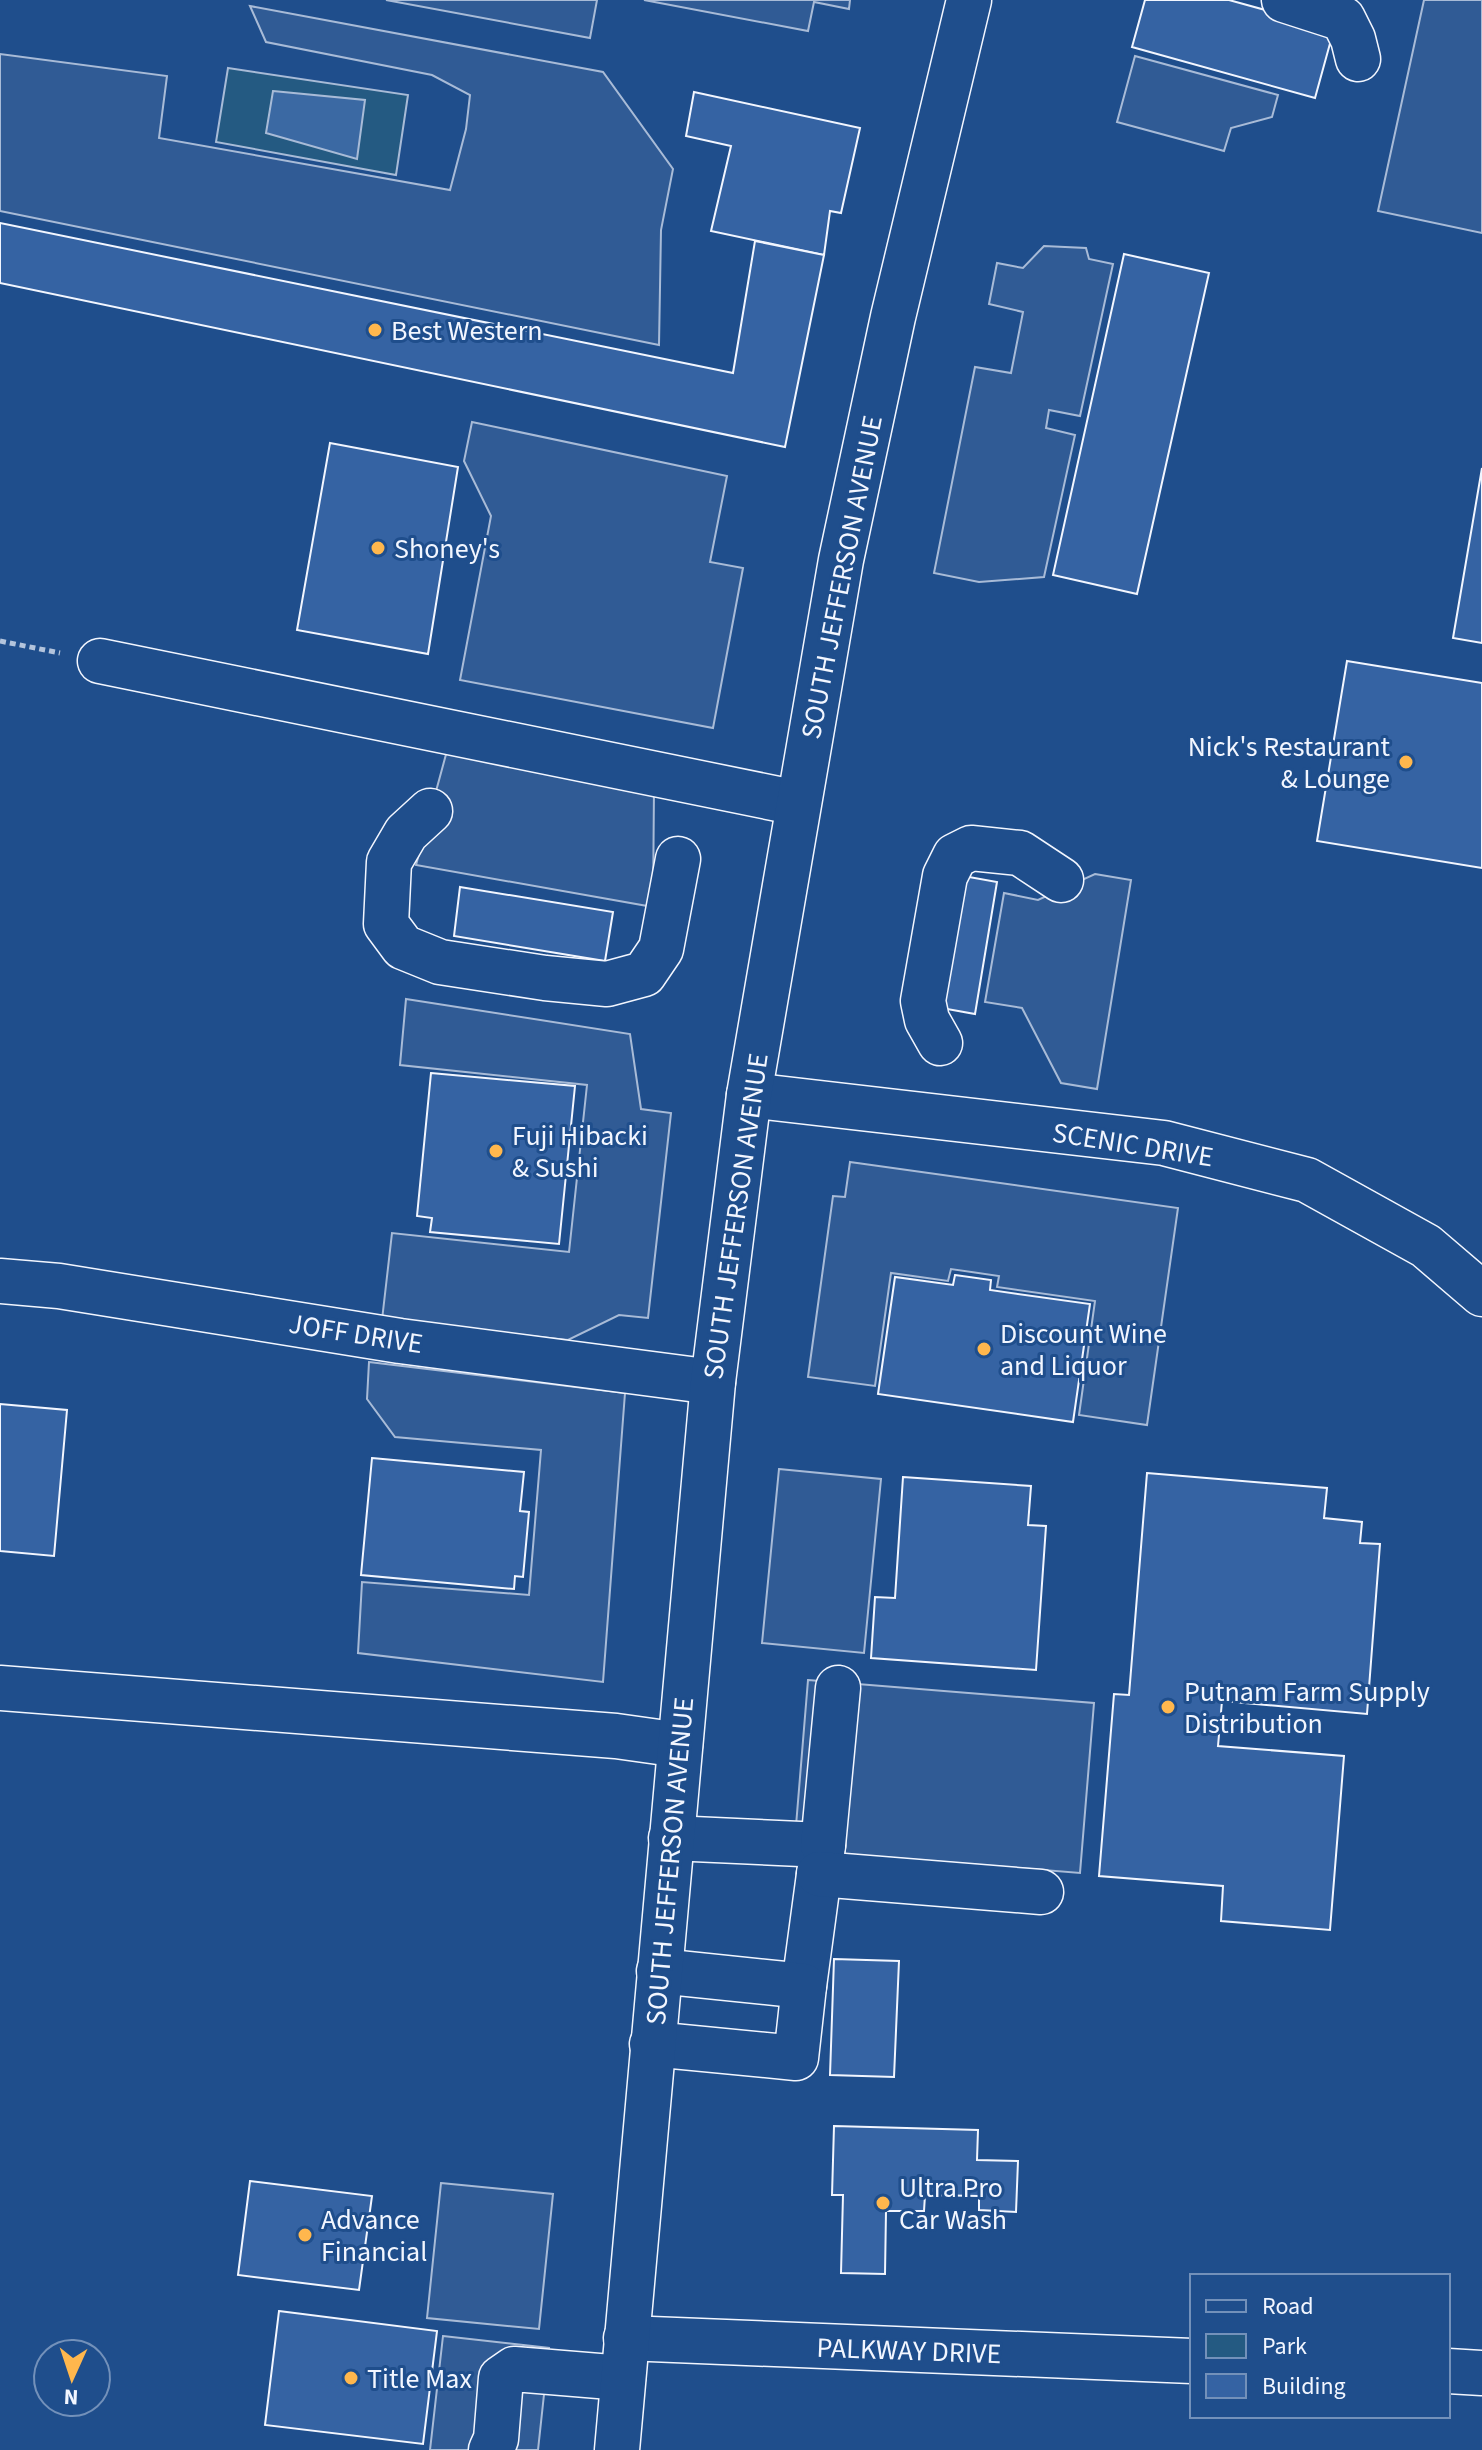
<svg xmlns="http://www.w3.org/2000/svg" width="1482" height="2450" font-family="'Source Sans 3',sans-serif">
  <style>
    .green { fill: #245a82; stroke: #a8bbd7; stroke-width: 2 }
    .parking { fill: #305b95; stroke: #a8bbd7; stroke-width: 2 }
    .water { fill: #3b69a3; stroke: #a8bbd7; stroke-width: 2 }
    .building { fill: #3563a3; stroke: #f2f6ff; stroke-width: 2 }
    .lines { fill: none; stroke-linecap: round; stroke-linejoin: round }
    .minor-casing { stroke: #f2f6ff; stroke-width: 47 }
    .major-casing { stroke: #f2f6ff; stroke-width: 47 }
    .path { stroke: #b3c4dc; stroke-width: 5; stroke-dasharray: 6 4; stroke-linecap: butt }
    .minor { stroke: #1f4e8c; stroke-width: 44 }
    .major { stroke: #1f4e8c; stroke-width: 44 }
    .poi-dot { fill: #ffb74d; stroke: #1f4e8c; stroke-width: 3 }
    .labels { text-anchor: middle; stroke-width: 6; stroke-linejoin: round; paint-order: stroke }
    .poi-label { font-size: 28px; fill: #f2f6ff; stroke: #1f4e8c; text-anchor: start }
    .street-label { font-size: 28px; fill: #f2f6ff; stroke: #1f4e8c }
  </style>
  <rect width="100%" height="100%" fill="#1f4e8c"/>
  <path class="green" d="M228,68l180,27 -12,80 -180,-33z"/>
  <g class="parking">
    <path d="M386,0h211l-7,38z"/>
    <path d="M644,0h206l-1,9 -35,-7 -6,29z"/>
    <path d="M1424,0h58v233l-104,-22z"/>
    <path d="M250,6l353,66 70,97 -12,61 -2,115 -659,-134v-157l167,22 -8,62 291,52 16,-61 4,-34 -38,-20 -166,-33z"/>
    <path d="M1135,56l143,39 -6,22 -41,11 -7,23 -107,-29z"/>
    <path d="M1044,246l42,2 3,11 24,5 -33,152 -31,-6 -3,18 29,7 -31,142 -65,5 -45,-9 41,-206 36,6 12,-61 -34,-8 8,-41 26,5z"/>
    <path d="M472,422l255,54 -17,86 33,6 -30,160 -253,-48 31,-164 -27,-55z"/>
    <path d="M448,747l206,40 -1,120 -237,-42z"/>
    <path d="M1095,874l36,6 -34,209 -36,-6 -39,-75 -37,-6 19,-109 34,7z"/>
    <path d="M406,999l224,35 11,75 30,4 -23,205 -29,-3 -51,25 -186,-20 10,-87 177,19 18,-167 -187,-20z"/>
    <path d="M850,1162l328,46 -31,217 -68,-10 16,-114 -98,-14 2,-11 -48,-7 -3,12 -57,-8 -16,113 -67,-9 25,-181 12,1z"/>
    <path d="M369,1362l256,31 -22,289 -245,-29 4,-71 167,13 12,-145 -146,-13 -28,-38z"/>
    <path d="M779,1469l102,10 -17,174 -102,-10z"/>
    <path d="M808,1680l286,23 -14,170 -286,-23z"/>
    <path d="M441,2183l112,11 -14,135 -112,-11z"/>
    <path d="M443,2336l106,12 -11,102h-108z"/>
  </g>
  <path class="water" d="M273,91l92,9 -8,59 -91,-26z"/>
  <g class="building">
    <path d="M1145,0h84l105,29 -19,69 -183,-51z"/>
    <path d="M694,92l166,36 -19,85 -11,-2 -6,44 -113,-24 20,-85 -45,-10z"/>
    <path d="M0,223l733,150 22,-132 69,14 -39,192 -785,-164z"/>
    <path d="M1124,254l85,19 -72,321 -84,-19z"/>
    <path d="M330,443l128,24 -30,187 -131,-24z"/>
    <path d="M1482,468v175l-29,-5z"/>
    <path d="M1347,661l135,22v185l-165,-27z"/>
    <path d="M958,875l39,7 -22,132 -39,-7z"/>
    <path d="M460,887l153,25 -8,49 -151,-25z"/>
    <path d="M431,1073l144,13 -16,158 -129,-12 2,-14 -15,-2z"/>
    <path d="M955,1275l36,5 -1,10 100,14 -17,118 -195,-28 17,-117 58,8z"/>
    <path d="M0,1404l67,6 -13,146 -54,-5z"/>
    <path d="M372,1458l152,14 -4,39 9,1 -6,65 -8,-1 -1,13 -153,-14z"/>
    <path d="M1147,1473l180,15 -3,30 38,4 -2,21 20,1 -13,170 -145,-13 -4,45 126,10 -14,174 -109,-9 2,-35 -124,-10 15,-182 15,1z"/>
    <path d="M903,1477l128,9 -3,39 18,1 -10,144 -165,-12 4,-61 20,1z"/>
    <path d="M834,1959l65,2 -5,116 -64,-2z"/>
    <path d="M834,2126l144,4 -1,30 41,1 -2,51 -37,-2v-14l-54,-1 -1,16h-38l-1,63 -44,-1 2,-78h-11z"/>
    <path d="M250,2181l122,15 -13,94 -121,-15z"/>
    <path d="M279,2311l158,20 -14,113 -158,-19z"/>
  </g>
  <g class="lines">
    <defs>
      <g id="minor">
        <path d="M1284,0l59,19 10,20 5,20"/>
        <path d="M100,661l698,142"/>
        <path d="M430,811l-24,22 -17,29 -3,62 17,23 37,15 105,16 62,6 37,-10 17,-25 17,-90"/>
        <path d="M940,1043l-13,-23 -4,-19 22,-125 10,-20 16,-8 49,5 41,27"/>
        <path d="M749,1095l415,48 143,37 119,66 56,48"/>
        <path d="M0,1281l59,5 341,55 313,41"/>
        <path d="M0,1688l616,48 64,9"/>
        <path d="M671,1838l152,7 -19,141"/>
        <path d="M823,1845l15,-157"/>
        <path d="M819,1874l222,18"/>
        <path d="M652,2044l144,14 8,-72 -145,-15"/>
        <path d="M626,2338l566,23"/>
        <path d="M1448,2371l34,2"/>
        <path d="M491,2450l5,-11 5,-61 13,-9 109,9"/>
      </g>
      <path id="major" d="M617,2450l96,-1068 36,-287 92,-535 52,-243 76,-317"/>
    </defs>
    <use href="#minor" class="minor-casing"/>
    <use href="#major" class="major-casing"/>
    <path class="path" d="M0,641l60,12"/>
    <use href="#minor" class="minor"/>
    <use href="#major" class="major"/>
  </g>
  <g class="poi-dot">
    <circle cx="375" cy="330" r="8"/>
    <circle cx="378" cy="548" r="8"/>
    <circle cx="1406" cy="762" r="8"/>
    <circle cx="496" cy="1151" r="8"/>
    <circle cx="984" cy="1349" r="8"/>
    <circle cx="1168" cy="1707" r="8"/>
    <circle cx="883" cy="2203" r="8"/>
    <circle cx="305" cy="2235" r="8"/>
    <circle cx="351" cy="2378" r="8"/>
  </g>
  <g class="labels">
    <g class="poi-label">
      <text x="391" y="340">Best Western</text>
      <text x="394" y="558">Shoney's</text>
      <text x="1390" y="756" text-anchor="end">Nick's Restaurant<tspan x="1390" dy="32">&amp; Lounge</tspan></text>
      <text x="512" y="1145">Fuji Hibacki<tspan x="512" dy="32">&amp; Sushi</tspan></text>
      <text x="1000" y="1343">Discount Wine<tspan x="1000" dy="32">and Liquor</tspan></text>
      <text x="1184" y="1701">Putnam Farm Supply<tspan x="1184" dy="32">Distribution</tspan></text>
      <text x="899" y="2197">Ultra Pro<tspan x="899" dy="32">Car Wash</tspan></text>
      <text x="321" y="2229">Advance<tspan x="321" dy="32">Financial</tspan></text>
      <text x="367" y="2388">Title Max</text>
    </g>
    <g class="street-label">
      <text transform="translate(841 577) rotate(-79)" y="10">SOUTH JEFFERSON AVENUE</text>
      <text transform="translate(1133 1144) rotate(9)" y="10">SCENIC DRIVE</text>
      <text transform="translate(735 1216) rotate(-82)" y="10">SOUTH JEFFERSON AVENUE</text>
      <text transform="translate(356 1333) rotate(9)" y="10">JOFF DRIVE</text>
      <text transform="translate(669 1861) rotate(-85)" y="10">SOUTH JEFFERSON AVENUE</text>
      <text transform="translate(909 2350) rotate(2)" y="10">PALKWAY DRIVE</text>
    </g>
  </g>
  <rect x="1190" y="2274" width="260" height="144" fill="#1f4e8c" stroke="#7391ba" stroke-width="2"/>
  <rect x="1206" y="2300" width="40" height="12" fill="#1f4e8c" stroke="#7391ba" stroke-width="2"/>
  <text x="1262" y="2314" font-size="24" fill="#f2f6ff">Road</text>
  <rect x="1206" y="2334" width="40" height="24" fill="#245a82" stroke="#7391ba" stroke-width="2"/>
  <text x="1262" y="2354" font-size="24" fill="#f2f6ff">Park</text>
  <rect x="1206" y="2374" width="40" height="24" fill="#3563a3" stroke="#7391ba" stroke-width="2"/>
  <text x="1262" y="2394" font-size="24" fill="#f2f6ff">Building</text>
  <g transform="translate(72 2378) rotate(183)"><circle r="38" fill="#1f4e8c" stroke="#7391ba" stroke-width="2"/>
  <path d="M0-6L14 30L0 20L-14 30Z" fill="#ffb74d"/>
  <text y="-12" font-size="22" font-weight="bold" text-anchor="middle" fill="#f2f6ff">N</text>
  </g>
</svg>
